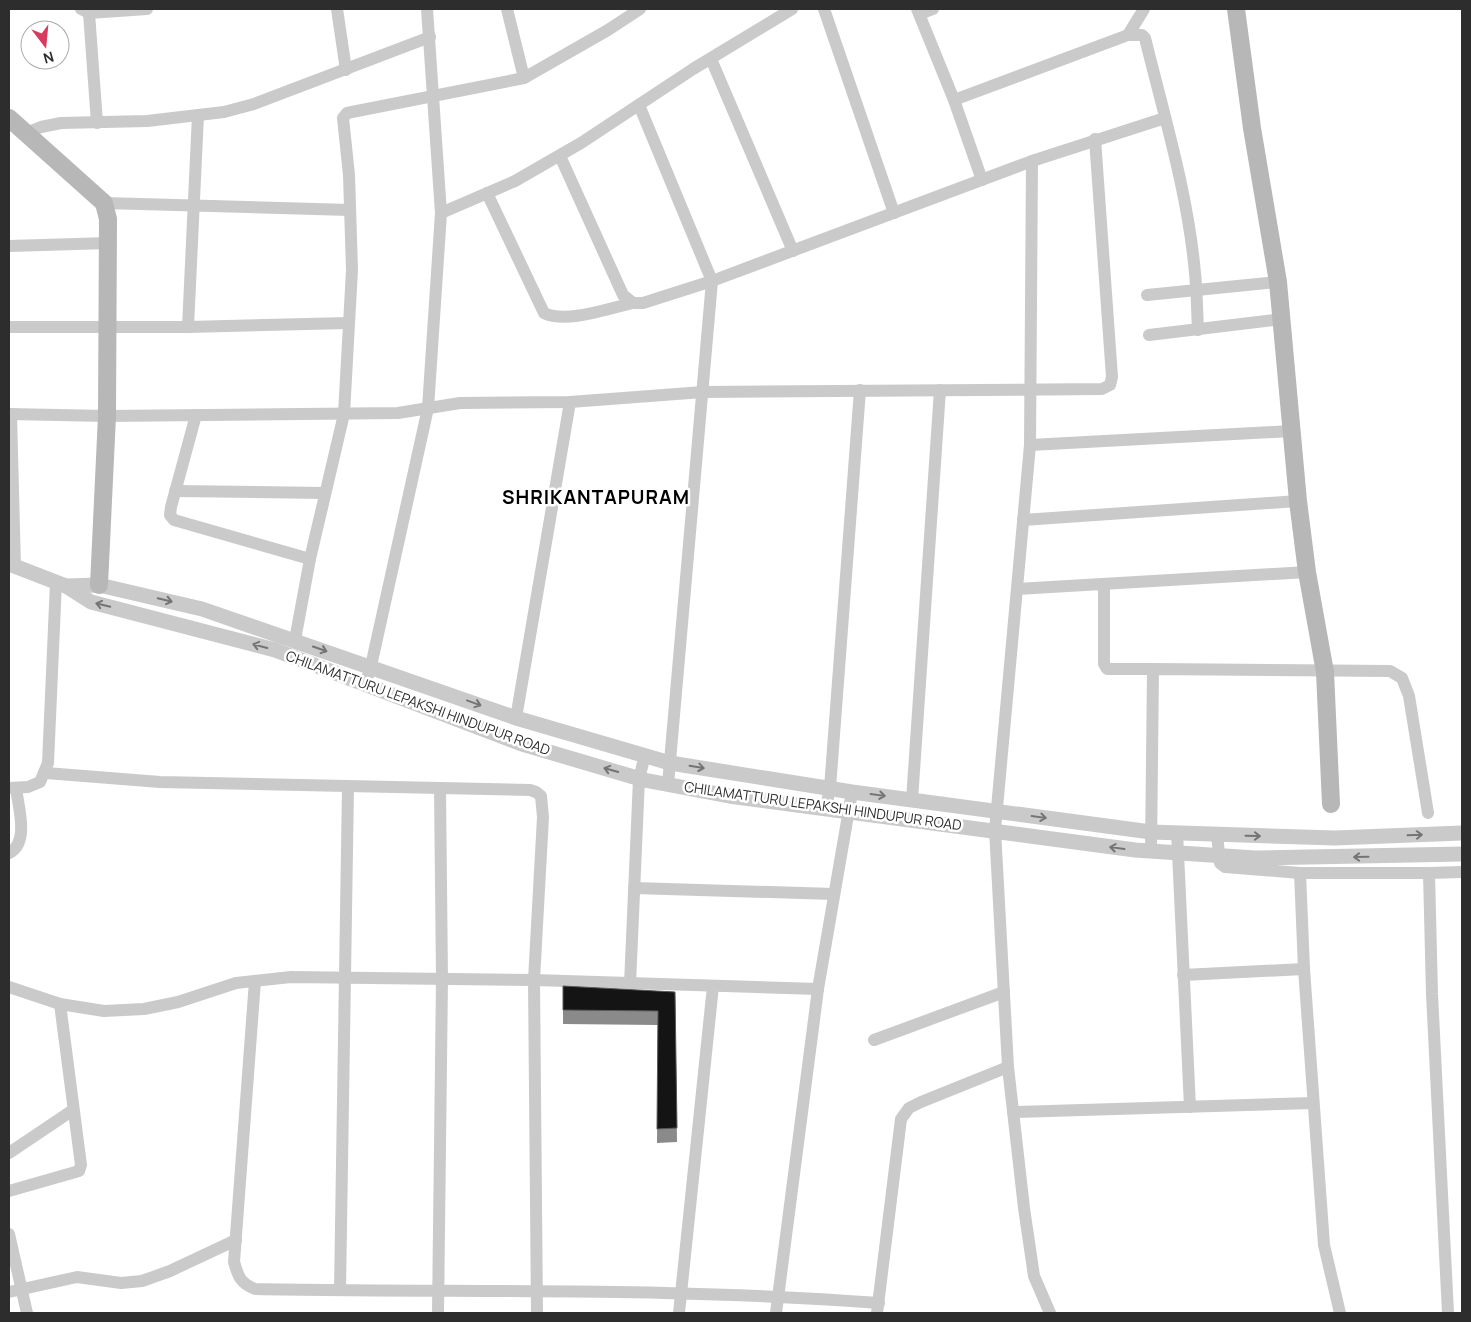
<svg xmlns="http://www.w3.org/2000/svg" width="1471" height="1322" font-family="Manrope,sans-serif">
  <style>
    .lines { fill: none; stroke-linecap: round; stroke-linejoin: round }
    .minor { stroke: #cacaca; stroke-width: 12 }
    .tertiary { stroke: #cacaca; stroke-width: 15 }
    .secondary { stroke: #b7b7b7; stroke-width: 18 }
    .wall { fill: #8a8a8a }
    .building { fill: #141414; stroke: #5a5a5a }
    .oneway { stroke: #747474 }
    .labels { text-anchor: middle; stroke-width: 5; stroke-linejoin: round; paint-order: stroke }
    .street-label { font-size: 14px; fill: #2d2d2d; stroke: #fff }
    .district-label { font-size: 19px; font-weight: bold; letter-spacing: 1px; fill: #000; stroke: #fff }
  </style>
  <rect width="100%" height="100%" fill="#fff"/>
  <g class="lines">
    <g class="minor">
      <path d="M81,9l8,4 58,-4"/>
      <path d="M337,9l9,61"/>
      <path d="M507,9l17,69"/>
      <path d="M824,9l70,204"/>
      <path d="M917,9l37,91"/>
      <path d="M89,13l8,110"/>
      <path d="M920,14l13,-5"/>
      <path d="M1128,35l16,-26"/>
      <path d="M711,59l82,192"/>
      <path d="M639,105l73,176 -44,503"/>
      <path d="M26,133l15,-6 20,-4 86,-2 77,-9 30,-8 176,-67"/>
      <path d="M560,156l63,139 10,8h10l69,-22 320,-120"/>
      <path d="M982,180l-28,-80 174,-65h14l3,3c19,77 43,156 50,235 2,19 2,38 3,57"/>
      <path d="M487,193l57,120c23,11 65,-5 89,-10"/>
      <path d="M104,203l246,7"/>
      <path d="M441,213l74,-32 66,-38 112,-74 99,-60"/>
      <path d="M9,246l100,-3"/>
      <path d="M1147,295l131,-13"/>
      <path d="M9,327h179l161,-4"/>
      <path d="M188,327l10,-212"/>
      <path d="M1149,335l133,-16"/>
      <path d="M9,414l98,2 291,-3 62,-10 110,-1 133,-10 399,-3 8,-4 2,-8 -17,-238"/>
      <path d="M11,414l4,153"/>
      <path d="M196,415l-25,92 -1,8 4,5 136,39"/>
      <path d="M1030,445l262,-14"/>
      <path d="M175,491l150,2"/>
      <path d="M1023,520l275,-19"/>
      <path d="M1104,584v80l3,5h46"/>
      <path d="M1017,589l290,-17"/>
      <path d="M295,640l15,-81 34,-145 8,-144 -3,-95 -6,-57 4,-5 10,-2 167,-33 84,-48 32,-21"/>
      <path d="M365,685l6,-19 57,-258 13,-195 -14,-204"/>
      <path d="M516,718l54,-316"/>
      <path d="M46,773l114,9 370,8 6,2 5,4 2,21 -9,163 3,333"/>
      <path d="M9,788l19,-1 12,-5 8,-19 8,-181"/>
      <path d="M912,800l28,-410"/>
      <path d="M826,808l4,-20 30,-398"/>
      <path d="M1177,832l13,275"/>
      <path d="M1217,835l3,28 5,4 75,6"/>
      <path d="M1151,851l2,-182 237,2 12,7 7,18 19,117"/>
      <path d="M9,853c21,-10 9,-47 7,-65"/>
      <path d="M634,888l200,6"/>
      <path d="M1183,975l121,-6"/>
      <path d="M255,981l-21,281c4,14 6,21 21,27 208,4 416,-2 624,14"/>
      <path d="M630,984l9,-205 6,-24"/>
      <path d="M9,987l51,17 44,7 40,-2 34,-7 58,-19 55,-6 243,3 284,9 34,-197"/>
      <path d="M874,1040l130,-48"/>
      <path d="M1013,1112l300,-9"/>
      <path d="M9,1153l64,-43"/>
      <path d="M9,1191l70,-20 2,-6 -21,-161"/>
      <path d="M9,1234l18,79"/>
      <path d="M340,1290l8,-503"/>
      <path d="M9,1292l68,-15 44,6 21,-2 28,-10 66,-31"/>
      <path d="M438,1313l4,-334 -2,-191"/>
      <path d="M679,1313l34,-327"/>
      <path d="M776,1313l42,-324"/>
      <path d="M877,1313l24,-194 8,-11 12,-6 87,-35"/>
      <path d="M1050,1313l-16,-37 -10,-68 -16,-141 -13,-237 35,-385 2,-284 133,-43"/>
      <path d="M1340,1313l-16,-68 -20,-276 -4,-96h129"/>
      <path d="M1448,1313l-16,-319 -3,-121 33,-1"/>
    </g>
    <g class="tertiary">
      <path d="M9,564l57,22 25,16 184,48 247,94 122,36 85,16 406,54 120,8 207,-4"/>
      <path d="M66,586l33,-1 103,24 314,109 154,45 182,29 299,40 184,6 127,-5"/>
    </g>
    <g class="secondary">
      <path d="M1236,9l16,119 26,154 20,219 9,71 18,100 6,132"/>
      <path d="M9,118l95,85 4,16 -1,197 -8,169"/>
    </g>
  </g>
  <path class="wall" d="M563,986l112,6 2,150 -20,1 1,-118 -95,-1z"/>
  <path class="building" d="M563,986l112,6 2,136 -20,1 1,-118 -95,-1z"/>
  <defs><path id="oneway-shaft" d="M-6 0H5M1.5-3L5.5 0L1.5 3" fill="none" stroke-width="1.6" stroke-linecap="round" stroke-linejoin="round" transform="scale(1.25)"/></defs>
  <g class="oneway">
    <use href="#oneway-shaft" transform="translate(165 600) rotate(13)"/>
    <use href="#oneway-shaft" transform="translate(103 605) rotate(-166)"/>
    <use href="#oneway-shaft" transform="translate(260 646) rotate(-165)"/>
    <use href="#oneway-shaft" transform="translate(320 649) rotate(19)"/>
    <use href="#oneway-shaft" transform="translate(474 703) rotate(20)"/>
    <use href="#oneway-shaft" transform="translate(697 767) rotate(9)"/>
    <use href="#oneway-shaft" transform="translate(611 770) rotate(-164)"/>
    <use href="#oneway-shaft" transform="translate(878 795) rotate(8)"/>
    <use href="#oneway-shaft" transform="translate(1039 817) rotate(8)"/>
    <use href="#oneway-shaft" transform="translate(1415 835) rotate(-2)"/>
    <use href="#oneway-shaft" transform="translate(1253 836) rotate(1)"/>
    <use href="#oneway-shaft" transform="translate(1117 848) rotate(-172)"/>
    <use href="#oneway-shaft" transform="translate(1361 857) rotate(179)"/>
  </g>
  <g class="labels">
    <g class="street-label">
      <text transform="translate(418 703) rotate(20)" y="5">CHILAMATTURU LEPAKSHI HINDUPUR ROAD</text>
      <text transform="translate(823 806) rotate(8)" y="5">CHILAMATTURU LEPAKSHI HINDUPUR ROAD</text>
    </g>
    <g class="district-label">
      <text x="596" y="504">SHRIKANTAPURAM</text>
    </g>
  </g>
  <rect width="1471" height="1322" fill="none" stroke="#2d2d2d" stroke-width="20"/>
  <g transform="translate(45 45) rotate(164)"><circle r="24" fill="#ffffff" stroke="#ababab"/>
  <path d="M0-4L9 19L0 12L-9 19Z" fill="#d73b5d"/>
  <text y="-8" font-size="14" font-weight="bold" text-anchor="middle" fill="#2d2d2d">N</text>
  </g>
</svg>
